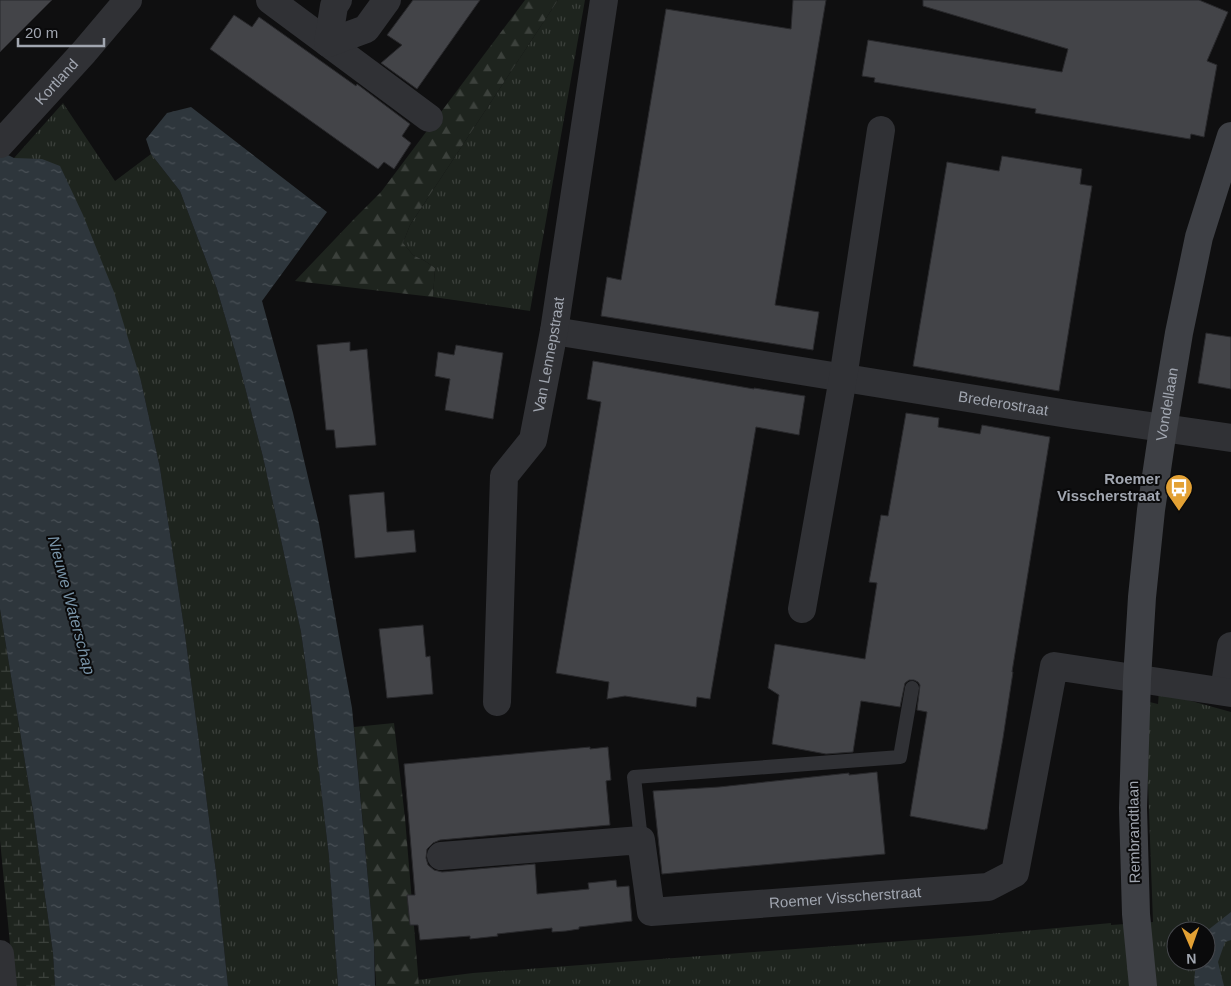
<svg xmlns="http://www.w3.org/2000/svg" width="1231" height="986" font-family="Arial,sans-serif">
  <style>
    .grass { fill: url(#grass-tufts); fill-rule: evenodd }
    .forest { fill: url(#forest-firs) }
    .wetland { fill: url(#wetland-marsh) }
    .water { fill: url(#water-ripples) }
    .building { fill: #434448; stroke: #29292c }
    .lines { fill: none; stroke-linecap: round; stroke-linejoin: round }
    .lane { stroke: #303135; stroke-width: 14 }
    .street { stroke: #303135; stroke-width: 28 }
    .secondary { stroke: #3e4045; stroke-width: 28 }
    .labels { text-anchor: middle; stroke-width: 4; stroke-linejoin: round; paint-order: stroke }
    .street-label { font-size: 15px; fill: #a1a6b0; stroke: #0a0a0b }
    .poi-label { font-size: 15px; font-weight: bold; fill: #a1a6b0; stroke: #0a0a0b; text-anchor: end }
    .water-label { font-size: 16px; font-style: italic; fill: #7a95a9; stroke: #0a0a0b }
  </style>
  <defs>
    <pattern id="grass-tufts" width="24" height="20" patternUnits="userSpaceOnUse" patternTransform="scale(1.25)"><rect width="24" height="20" fill="#1e241e"/><path d="M3 7l-1-3M5 7V3M7 7l1-3M15 17l-1-3M17 17v-4M19 17l1-3" fill="none" stroke="#3c413c"/></pattern>
    <pattern id="forest-firs" width="22" height="20" patternUnits="userSpaceOnUse" patternTransform="scale(1.25)"><rect width="22" height="20" fill="#1e241e"/><path d="M5 1l3.5 6h-7zM16 11l3.5 6h-7z" fill="#3c413c"/></pattern>
    <pattern id="wetland-marsh" width="20" height="14" patternUnits="userSpaceOnUse" patternTransform="scale(1.25)"><rect width="20" height="14" fill="#1e241e"/><path d="M1 5h8M5 5V1M11 12h8M15 12V8" fill="none" stroke="#3c413c"/></pattern>
    <pattern id="water-ripples" width="26" height="14" patternUnits="userSpaceOnUse" patternTransform="scale(1.25)"><rect width="26" height="14" fill="#2e363c"/><path d="M2 4q2-2 4 0t4 0M15 11q2-2 4 0t4 0" fill="none" stroke="#495056"/></pattern>
  </defs>
  <rect width="100%" height="100%" fill="#0f0f10"/>
  <g class="grass">
    <path d="M558,0h27l-55,311 -97,-14 2,-29 -10,-7 -12,-6 -10,-12 7,-18z"/>
    <path d="M63,103l52,78 36,-27 29,37 37,98 23,79 23,89 38,175 10,71 18,154 9,129h-110l-12,-114 -32,-245 -24,-159 -19,-87 -127,-223z"/>
    <path d="M1159,692l72,20v274h-862l104,-13 495,-37 143,-13v2l42,-3 -8,-221 13,3zM1176,931h30v30h-30z"/>
  </g>
  <g class="forest">
    <path d="M525,0h33l-148,225 -7,18 10,12 12,6 10,7 -2,29 -138,-16 60,-63 26,-26z"/>
    <path d="M394,723l11,95 14,168h-43l-2,-42 -20,-217z"/>
  </g>
  <path class="wetland" d="M0,609l33,202 20,142 2,33h-41l-14,-146z"/>
  <g class="water">
    <path d="M191,107l136,105 -65,89 31,112 26,111 23,130 10,54 22,236 1,42h-37l-9,-129 -18,-154 -10,-71 -38,-175 -23,-89 -23,-79 -37,-98 -29,-37 -5,-15 21,-26z"/>
    <path d="M0,151l14,7 28,1 18,7 23,49 31,77 27,89 19,87 24,159 32,245 12,114h-173l-2,-33 -20,-142 -33,-202z"/>
    <path d="M1231,912v28l-6,2 -7,20 6,24h-29l-1,-3 2,-22h10v-28l2,-3z"/>
  </g>
  <g class="building">
    <path d="M0,0h52l-52,52z"/>
    <path d="M413,0h67l-63,89 -36,-26 21,-18 -15,-10z"/>
    <path d="M793,0h33l-51,305 44,7 -6,38 -212,-34 6,-39 14,3 45,-271 125,20z"/>
    <path d="M923,0h276l29,12 -21,49 10,4 -13,72 -13,-3 -1,5 -155,-26 1,-4 -162,-27 1,-4 -13,-2 6,-36 194,32 6,-23 -145,-43z"/>
    <path d="M234,15l18,12 7,-10 97,69 1,-2 53,40 -8,12 9,7 -17,26 -10,-7 -6,7 -168,-120z"/>
    <path d="M1002,156l80,13 -2,15 12,2 -33,205 -146,-25 34,-204 52,9z"/>
    <path d="M1206,333l25,4v52l-33,-6z"/>
    <path d="M350,342v9l17,-2 9,96 -40,3 -2,-18h-8l-9,-85z"/>
    <path d="M456,345l47,8 -10,66 -48,-9 5,-31 -15,-3 3,-24 16,3z"/>
    <path d="M593,361l161,28v-1l51,8 -6,39 -43,-8 -46,272 -13,-2 -1,10 -71,-11 -18,3 2,-17 -53,-9 45,-271 -14,-3z"/>
    <path d="M906,413l33,5 -1,9 42,7 2,-9 68,12 -38,235h1l-10,66 -16,91h-2v1l-75,-14 17,-104 -10,-2 3,-25 -2,-3 -4,-2h-5l-4,3 -5,24 -39,-6 -8,51 -27,2 -54,-10 7,-49 -11,-7 7,-44 90,15 12,-76 -8,-1 12,-67 7,1z"/>
    <path d="M384,492l3,40 27,-2 2,22 -61,6 -6,-63z"/>
    <path d="M423,625l3,32 4,-1 3,38 -46,4 -8,-69z"/>
    <path d="M590,747v2l18,-2 3,33 -5,1 4,44 -170,15 -7,3 -6,6 -1,9 2,7 6,5 8,2 93,-8 2,30 52,-5 -1,-6 28,-3 1,7 12,-1 3,35 -53,6v2l-13,2 -14,1v-4l-55,6 1,2 -28,3v-3l-50,4 -2,-15h-8l-3,-30h8l-11,-131z"/>
    <path d="M877,772l8,82 -223,20 -9,-83 66,-4 130,-14v2z"/>
  </g>
  <g class="lines">
    <path class="lane" d="M641,840l-7,-63 266,-20 12,-69"/>
    <g class="street">
      <path d="M270,0l159,118"/>
      <path d="M338,0l-4,6 -6,37 38,-14 21,-29"/>
      <path id="s1" d="M0,144l84,-92 44,-52"/>
      <path id="s2" d="M554,331l520,84 157,23"/>
      <path d="M802,609l41,-231 38,-248"/>
      <path d="M1224,691l7,-45"/>
      <path id="s3" d="M497,702l7,-226 29,-36 21,-109 50,-331"/>
      <path id="s4" d="M441,856l200,-16 10,72 337,-25 27,-14 39,-207 177,27"/>
      <path d="M0,954l3,32"/>
    </g>
    <path class="secondary" id="s5" d="M1143,986l-7,-72 -3,-106 4,-129 5,-82 9,-87 12,-81 16,-96 20,-96 32,-101"/>
  </g>
  <defs>
    <symbol id="bus-pin" viewBox="-11 -11 22 30"><path d="M0 17L-7.5 6A9.5 9.5 0 1 1 7.5 6Z" fill="#e3a134" stroke="#0a0a0b"/><path d="M-5-6H5V4H4V6H2V4H-2V6H-4V4H-5ZM-3.5-4V0h7V-4ZM-3.5 1.2v1.5H-2V1.2ZM2 1.2v1.5H3.5V1.2Z" fill="#fff"/></symbol>
  </defs>
  <g fill-rule="evenodd">
    <use href="#bus-pin" x="1163" y="472" width="32" height="43"/>
  </g>
  <g class="labels">
    <g class="street-label">
      <text dy="5" stroke="none"><textPath href="#s1" startOffset="84">Kortland</textPath></text>
      <text dy="5" stroke="none"><textPath href="#s3" startOffset="359">Van Lennepstraat</textPath></text>
      <text dy="5" stroke="none"><textPath href="#s2" startOffset="455">Brederostraat</textPath></text>
      <text dy="5" stroke="none"><textPath href="#s5" startOffset="584">Vondellaan</textPath></text>
      <text transform="translate(1134 832) rotate(-91)" y="5">Rembrandtlaan</text>
      <text dy="5" stroke="none"><textPath href="#s4" startOffset="468">Roemer Visscherstraat</textPath></text>
    </g>
    <g class="poi-label">
      <text x="1160" y="484">Roemer<tspan x="1160" dy="17">Visscherstraat</tspan></text>
    </g>
    <g class="water-label">
      <text transform="translate(72 605) rotate(75)" y="6">Nieuwe Waterschap</text>
    </g>
  </g>
  <g transform="translate(1191 946) rotate(178)"><circle r="24" fill="#0a0a0b" stroke="#46484d"/>
  <path d="M0-4L9 19L0 12L-9 19Z" fill="#e3a134"/>
  <text y="-8" font-size="14" font-weight="bold" text-anchor="middle" fill="#a1a6b0">N</text>
  </g>
  <path d="M18 38v8h86v-8" fill="none" stroke="#a1a6b0" stroke-width="2.5"/>
  <text x="25" y="38" font-size="15" fill="#a1a6b0" stroke="#0a0a0b" stroke-width="4" paint-order="stroke">20 m</text>
</svg>
